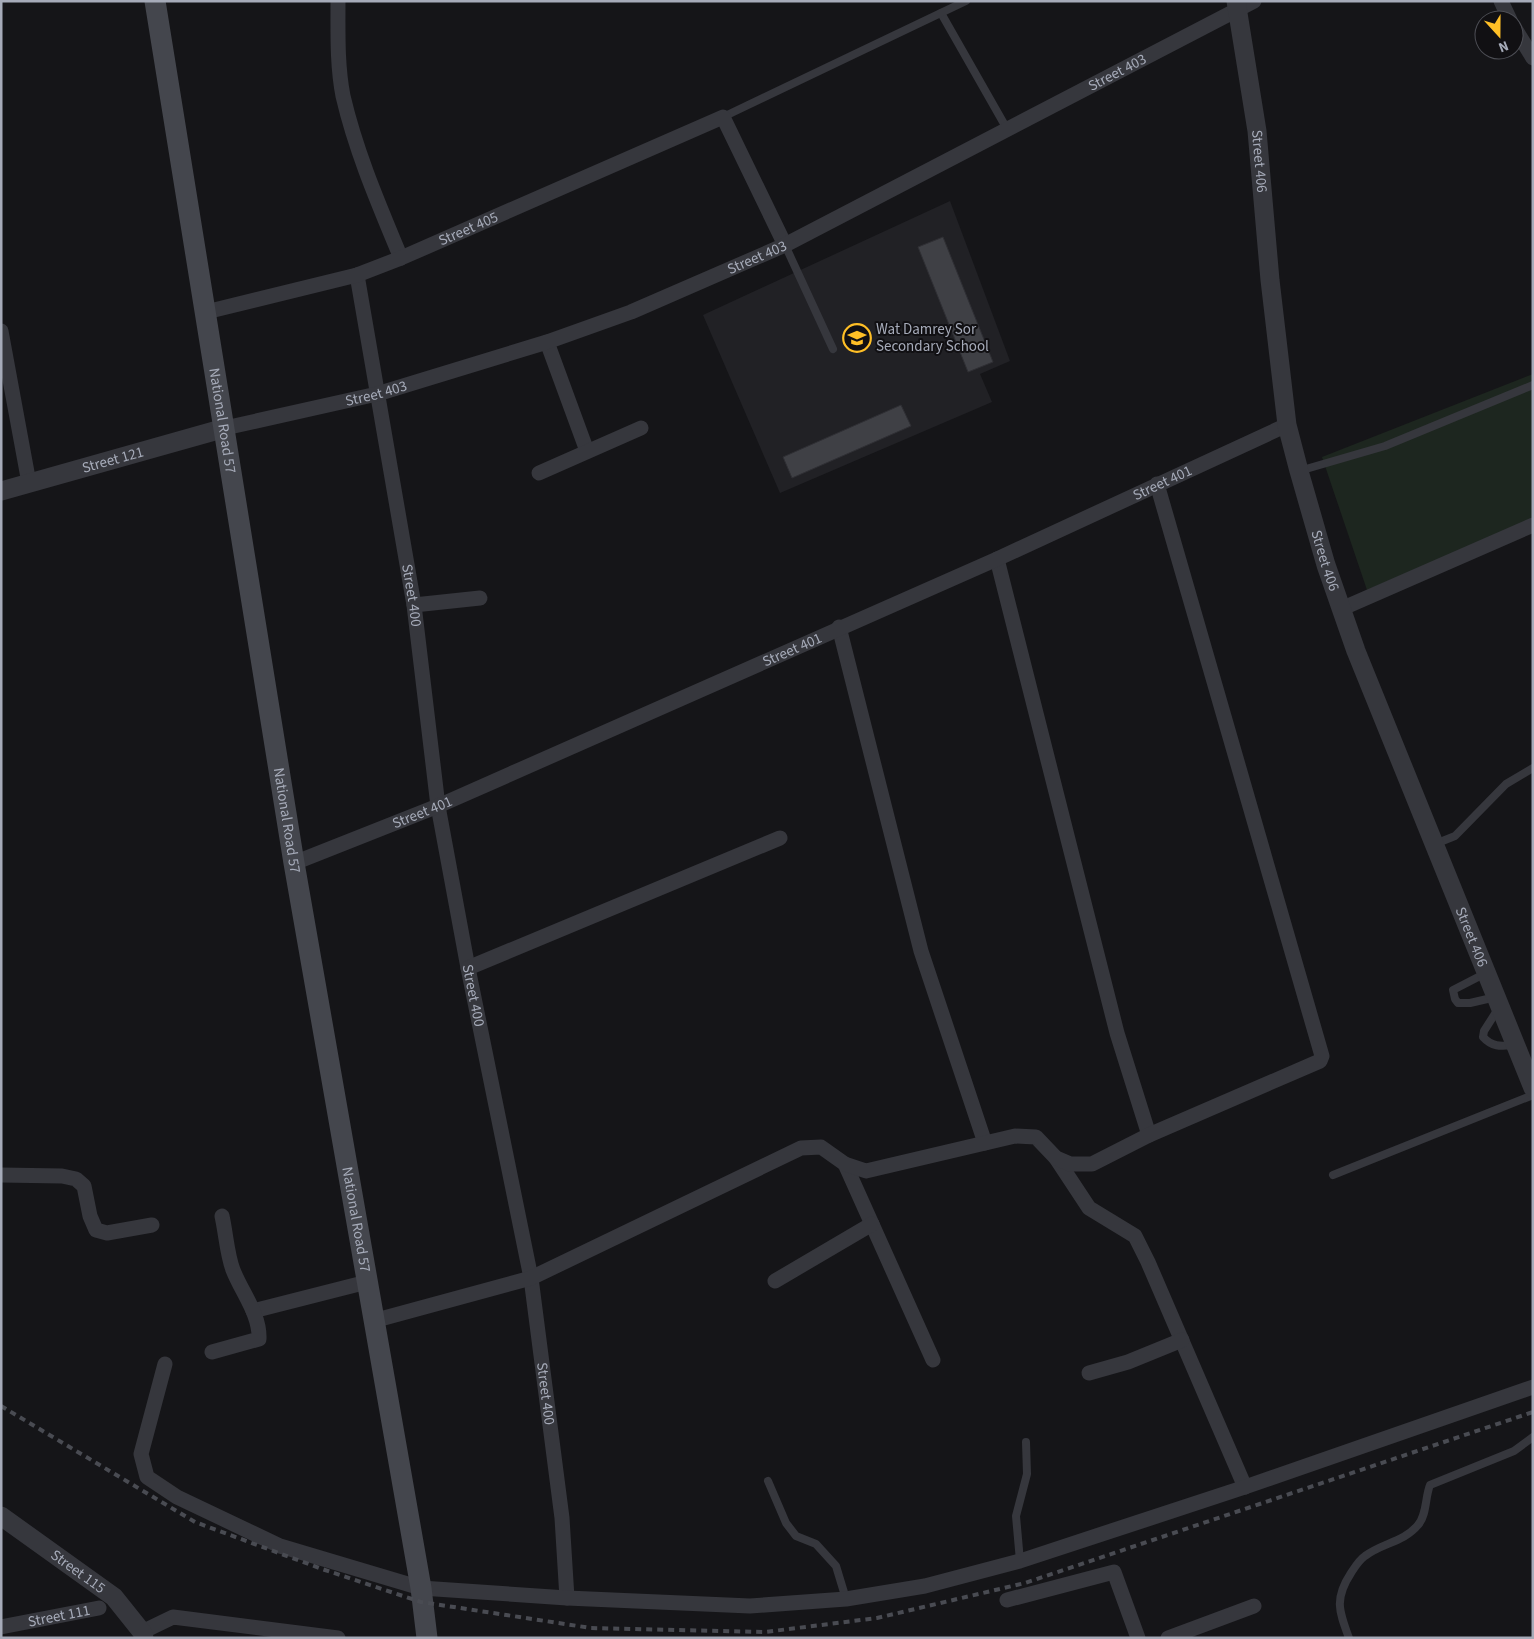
<svg xmlns="http://www.w3.org/2000/svg" width="1534" height="1639" font-family="'Source Sans 3',sans-serif">
  <style>
    .built { fill: #212125 }
    .green { fill: #1d261f }
    .building { fill: #3f4045; stroke: #2f2f34 }
    .lines { fill: none; stroke-linecap: round; stroke-linejoin: round }
    .service { stroke: #36373d; stroke-width: 8 }
    .minor { stroke: #36373d; stroke-width: 15 }
    .tertiary { stroke: #36373d; stroke-width: 19 }
    .secondary { stroke: #44464d; stroke-width: 21 }
    .rail { stroke: #494b52; stroke-width: 4; stroke-dasharray: 6 5; stroke-linecap: butt }
    .labels { text-anchor: middle; stroke-width: 4; stroke-linejoin: round; paint-order: stroke }
    .street-label { font-size: 15px; fill: #a6abb9; stroke: #111013 }
    .poi-label { font-size: 15px; fill: #a6abb9; stroke: #111013; text-anchor: start }
  </style>
  <rect width="100%" height="100%" fill="#151518"/>
  <path class="built" d="M950,201l60,160 -30,13 12,28 -212,91 -77,-178z"/>
  <path class="green" d="M1533,374v145l-166,71 -45,-133z"/>
  <g class="building">
    <path d="M943,237l50,125 -25,10 -50,-125z"/>
    <path d="M901,405l10,21 -119,52 -9,-21z"/>
  </g>
  <g class="lines">
    <g class="service">
      <path d="M941,13l66,116"/>
      <path d="M723,117l243,-116"/>
      <path d="M785,245l48,104"/>
      <path d="M1299,471l86,-25 148,-61"/>
      <path d="M1435,844l20,-8 51,-52 27,-16"/>
      <path d="M1486,973l-33,17 2,9 3,4h12l26,-6"/>
      <path d="M1498,1009l-14,22 -1,6c10,11 19,9 32,8"/>
      <path d="M1333,1175l200,-80"/>
      <path d="M768,1481l18,42 10,13 20,8 20,22 10,33"/>
      <path d="M1020,1561l-4,-45 11,-42 -1,-32"/>
      <path d="M1349,1638c-10,-27 -15,-39 2,-65 4,-6 8,-13 14,-17 17,-13 39,-14 53,-31 9,-10 7,-28 12,-40l84,-34 19,-14"/>
    </g>
    <g class="minor">
      <path d="M338,1c0,32 -1,64 5,95 13,56 36,109 58,162"/>
      <path d="M1501,1l9,19"/>
      <path d="M1514,27l19,31"/>
      <path id="s1" d="M357,275l57,330 24,201 30,162 63,310 31,240 5,80"/>
      <path id="s2" d="M206,312l151,-37 44,-17 322,-141 62,128"/>
      <path d="M1,331l28,152"/>
      <path d="M547,342l40,109"/>
      <path id="s3" d="M225,428l152,-34 170,-52 84,-30 154,-67 469,-244"/>
      <path d="M539,473l102,-45"/>
      <path d="M997,559l120,474 32,102"/>
      <path d="M414,605l66,-7"/>
      <path d="M1341,609l192,-84"/>
      <path d="M839,627l82,324 64,192"/>
      <path id="s4" d="M294,863l144,-57 559,-247 290,-134"/>
      <path d="M468,968l312,-130"/>
      <path d="M1056,1158l33,50 46,28 13,26 97,225"/>
      <path d="M845,1164l88,196"/>
      <path d="M1,1175l61,1 14,3 8,7 6,30 6,14 11,3 45,-8"/>
      <path d="M775,1281l97,-57"/>
      <path d="M253,1311l114,-29"/>
      <path d="M373,1321l158,-43 270,-130 20,-1 24,17 21,7 149,-35 21,1 20,21 14,6h22l57,-29 171,-74 2,-5 -165,-572"/>
      <path d="M212,1352l47,-13c1,-25 -17,-46 -26,-69 -6,-16 -7,-36 -11,-54"/>
      <path d="M165,1364l-24,90 6,23 30,20 103,49 141,42 146,10 183,8 96,-7 79,-13 95,-25 225,-74 288,-100"/>
      <path d="M1089,1373l39,-11 54,-22"/>
      <path d="M1007,1600l107,-28 24,66"/>
      <path id="s5" d="M1,1627l98,-19"/>
      <path d="M142,1632l31,-15 165,21"/>
      <path d="M1168,1638l86,-32"/>
    </g>
    <g class="tertiary">
      <path id="s6" d="M1236,1l21,130 13,149 17,145 12,46 27,94 30,86 177,437"/>
      <path id="s7" d="M1,491l224,-63"/>
      <path id="s8" d="M1,1516l113,81 28,35 2,6"/>
    </g>
    <path class="secondary" id="s9" d="M155,1l139,862 127,725 6,50"/>
    <path class="rail" d="M1,1406l194,116 127,47 99,33 170,26 174,4 112,-14 148,-35 508,-171"/>
  </g>
  <defs>
    <symbol id="school-ring" viewBox="-11 -11 22 22"><circle r="9.5" fill="#111013" stroke="#ffbf26" stroke-width="1.5"/><path d="M0-5L7-2L0 1L-7-2ZM-4 1L0 2.5L4 1V4Q0 6-4 4Z" fill="#ffbf26"/></symbol>
  </defs>
  <g fill-rule="evenodd">
    <use href="#school-ring" x="841" y="322" width="32" height="32"/>
  </g>
  <g class="labels">
    <g class="street-label">
      <text dy="5" stroke="none"><textPath href="#s3" startOffset="965">Street 403</textPath></text>
      <text dy="5" stroke="none"><textPath href="#s6" startOffset="162">Street 406</textPath></text>
      <text dy="5" stroke="none"><textPath href="#s2" startOffset="276">Street 405</textPath></text>
      <text dy="5" stroke="none"><textPath href="#s3" startOffset="560">Street 403</textPath></text>
      <text dy="5" stroke="none"><textPath href="#s3" startOffset="155">Street 403</textPath></text>
      <text dy="5" stroke="none"><textPath href="#s9" startOffset="425">National Road 57</textPath></text>
      <text dy="5" stroke="none"><textPath href="#s7" startOffset="116">Street 121</textPath></text>
      <text dy="5" stroke="none"><textPath href="#s4" startOffset="948">Street 401</textPath></text>
      <text dy="5" stroke="none"><textPath href="#s6" startOffset="568">Street 406</textPath></text>
      <text dy="5" stroke="none"><textPath href="#s1" startOffset="325">Street 400</textPath></text>
      <text dy="5" stroke="none"><textPath href="#s4" startOffset="542">Street 401</textPath></text>
      <text dy="5" stroke="none"><textPath href="#s4" startOffset="138">Street 401</textPath></text>
      <text dy="5" stroke="none"><textPath href="#s9" startOffset="830">National Road 57</textPath></text>
      <text dy="5" stroke="none"><textPath href="#s6" startOffset="972">Street 406</textPath></text>
      <text dy="5" stroke="none"><textPath href="#s1" startOffset="730">Street 400</textPath></text>
      <text dy="5" stroke="none"><textPath href="#s9" startOffset="1235">National Road 57</textPath></text>
      <text dy="5" stroke="none"><textPath href="#s1" startOffset="1135">Street 400</textPath></text>
      <text dy="5" stroke="none"><textPath href="#s8" startOffset="95">Street 115</textPath></text>
      <text dy="5" stroke="none"><textPath href="#s5" startOffset="59">Street 111</textPath></text>
    </g>
    <g class="poi-label">
      <text x="876" y="334">Wat Damrey Sor<tspan x="876" dy="17">Secondary School</tspan></text>
    </g>
  </g>
  <rect width="1534" height="1639" fill="none" stroke="#a6abb9" stroke-width="5"/>
  <g transform="translate(1499 35) rotate(159)"><circle r="24" fill="#111013" stroke="#4d4e55"/>
  <path d="M0-4L9 19L0 12L-9 19Z" fill="#ffbf26"/>
  <text y="-8" font-size="14" font-weight="bold" text-anchor="middle" fill="#a6abb9">N</text>
  </g>
</svg>
